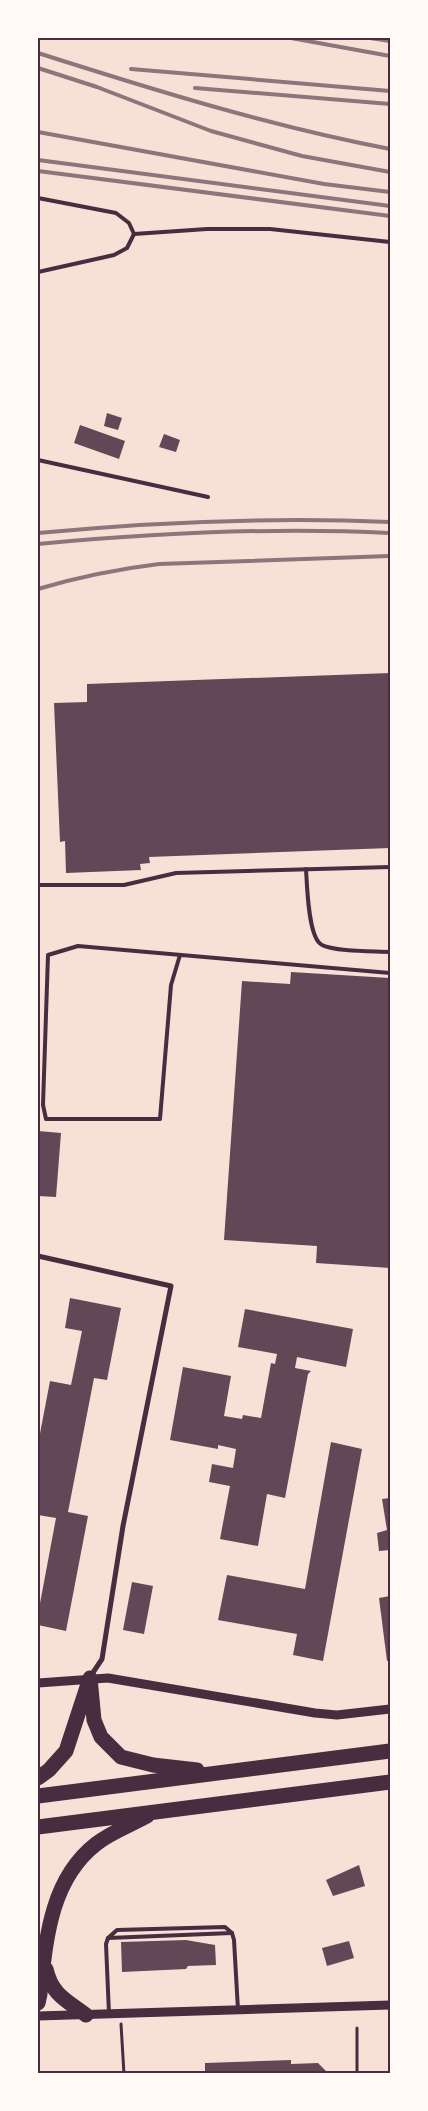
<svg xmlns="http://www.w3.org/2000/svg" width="428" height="2111" font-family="'Varela Round',sans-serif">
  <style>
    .building { fill: #644757 }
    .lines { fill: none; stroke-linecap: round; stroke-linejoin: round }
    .path { stroke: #4a2c40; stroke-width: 3 }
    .service { stroke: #4a2c40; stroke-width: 4 }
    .minor { stroke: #4a2c40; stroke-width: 5 }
    .tertiary { stroke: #4a2c40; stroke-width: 9 }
    .motorway { stroke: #4a2c40; stroke-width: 15 }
    .rail { stroke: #8f747c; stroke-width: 4 }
    .neatline { fill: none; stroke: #4a2c40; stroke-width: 2 }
  </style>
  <rect width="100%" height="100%" fill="#f7e1d7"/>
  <g class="building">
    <path d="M107,413l15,5 -4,12 -14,-4z"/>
    <path d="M80,425l45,16 -6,18 -45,-16z"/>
    <path d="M164,434l16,6 -4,12 -17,-5z"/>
    <path d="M390,673v175l-241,9 1,6 -10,1 1,6 -75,3 -1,-32 -5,1 -6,-139 33,-1v-18z"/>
    <path d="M291,972l99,6v290l-74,-5 1,-17 -93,-6 18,-259 48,3z"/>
    <path d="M38,1131l23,2 -5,64 -18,-1z"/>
    <path d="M70,1298l51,10 -14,72 -13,-2 -26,134 20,4 -22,115 -28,-6v-11l18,-96 -18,-3v-71l12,-63 21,4 11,-54 -17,-3z"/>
    <path d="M245,1309l108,20 -7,38 -49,-10 -2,11 16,3 -3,3 -23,124 -18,-4 -9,52 -38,-7 10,-53 -21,-4 3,-18 21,4 3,-19 -18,-4v4l-48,-9 13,-73 48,9 -7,40 18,3 1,-4 18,3 10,-55 4,1 2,-10 -39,-7z"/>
    <path d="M331,1442l31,7 -39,212 -30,-6 4,-21 -79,-14 9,-45 78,14z"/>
    <path d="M390,1498v52l-11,1 -2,-18 10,-3 -5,-31z"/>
    <path d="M132,1582l21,4 -9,48 -21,-4z"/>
    <path d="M390,1596v64l-3,1 -8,-63z"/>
    <path d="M359,1865l6,21 -32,10 -7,-16z"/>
    <path d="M186,1940l29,5 1,20 -28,1 -2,3 -64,3 -1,-30z"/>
    <path d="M349,1941l5,17 -27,8 -5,-18z"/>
    <path d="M291,2060v4l27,-1 11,11h-124v-11z"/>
  </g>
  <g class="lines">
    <g class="path">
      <path d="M121,2024l3,50"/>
      <path d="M357,2028v46"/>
    </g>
    <g class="service">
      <path d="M38,198l78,15 13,10 5,11 -7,14 -13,7 -76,17"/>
      <path d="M134,234l73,-5h63l120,13"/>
      <path d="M38,460l170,37"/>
      <path d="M306,869c1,15 2,70 16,76 14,7 51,6 68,7"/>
      <path d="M38,885h86l52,-12 214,-6"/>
      <path d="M180,955l-9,30 -11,134h-114l-3,-14 5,-150 30,-9 312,27"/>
      <path d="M108,1938l124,-5"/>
      <path d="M109,2014l-3,-70 2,-6 9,-8 108,-3 7,6 2,7 4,70"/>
    </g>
    <path class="minor" d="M38,1256l133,30 -48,240 -21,133 -12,18"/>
    <g class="tertiary">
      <path d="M38,1683l70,-5 207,35 22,2 53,-6"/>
      <path d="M38,2016l352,-11"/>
    </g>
    <g class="motorway">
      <path d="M90,1678l4,42 7,17 20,20 32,8 44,5"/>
      <path d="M38,1778l11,-8 17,-19 21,-64"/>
      <path d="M38,1796l352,-45"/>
      <path d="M38,1827l352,-45"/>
      <path d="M46,1969c6,26 20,31 40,46"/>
      <path d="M38,2003l2,-9c6,-54 10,-114 56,-150 15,-12 35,-19 51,-28"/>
    </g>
    <g class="rail">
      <path d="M291,38l99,18"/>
      <path d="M370,38l20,3"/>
      <path d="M38,53c116,37 232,73 352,96"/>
      <path d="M38,68l59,19 114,44 91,25 88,16"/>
      <path d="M131,69l259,22"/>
      <path d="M195,88l195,16"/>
      <path d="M38,132l286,52 66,8"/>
      <path d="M38,160l352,46"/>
      <path d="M38,171l352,45"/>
      <path d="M38,533c117,-11 234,-16 352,-11"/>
      <path d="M38,544c117,-11 234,-17 352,-11"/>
      <path d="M38,589c40,-12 80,-20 121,-25l231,-8"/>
    </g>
  </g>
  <rect width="428" height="2111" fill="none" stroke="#fffaf5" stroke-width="78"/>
  <rect x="39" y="39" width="350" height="2033" class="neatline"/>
</svg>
